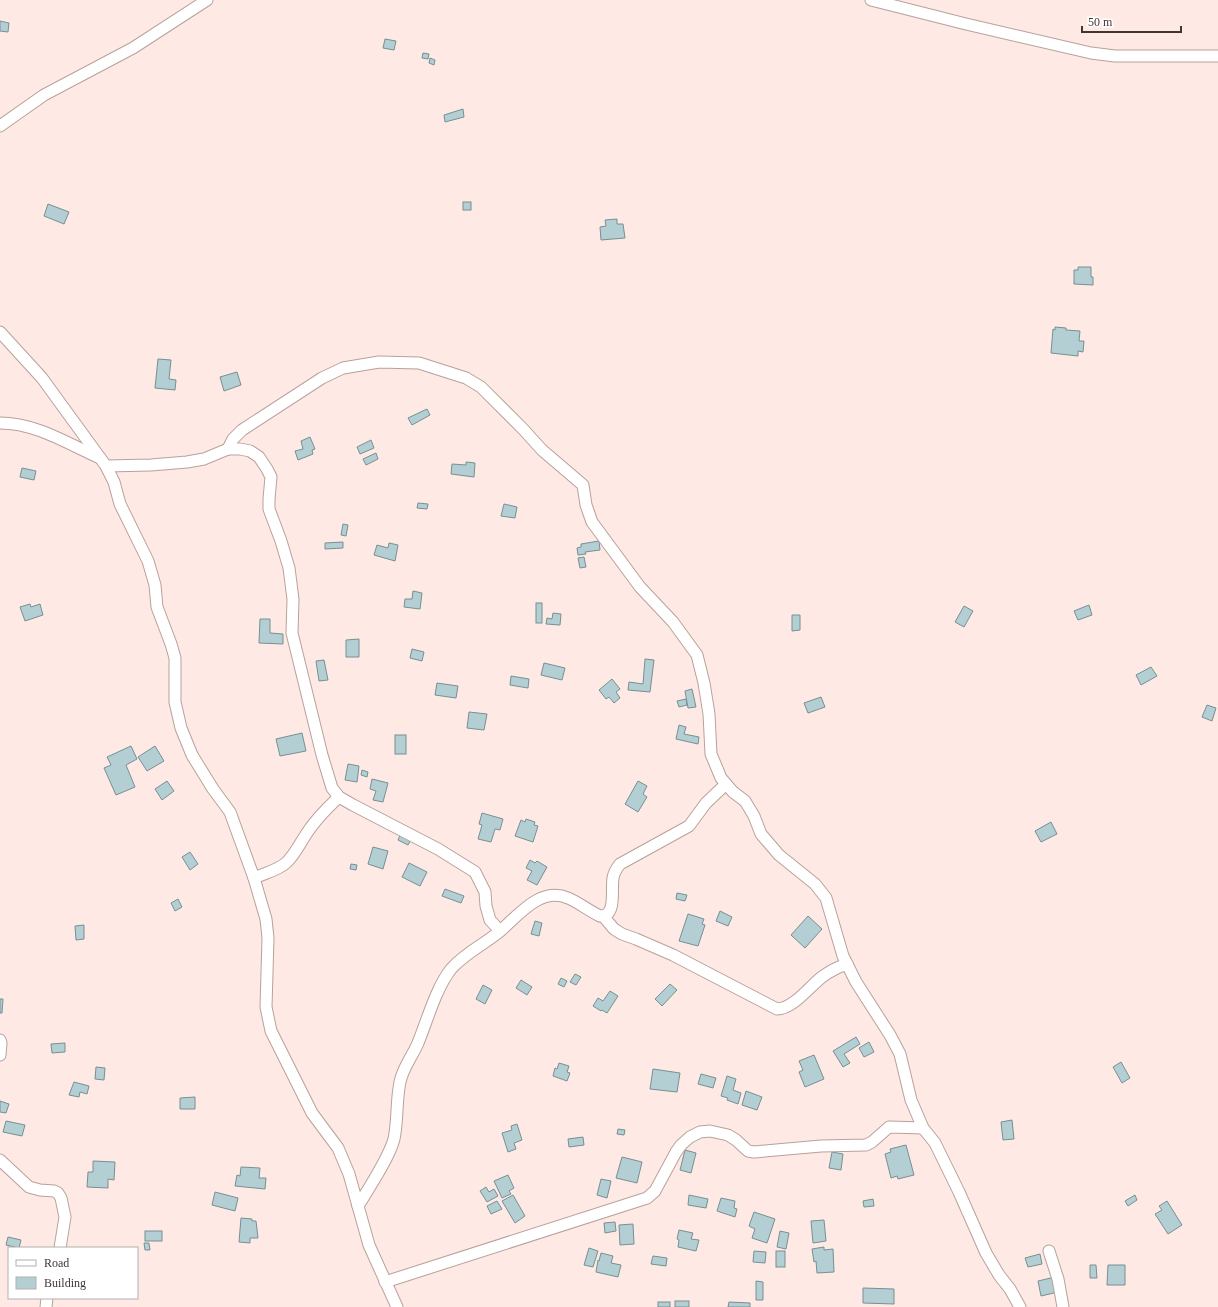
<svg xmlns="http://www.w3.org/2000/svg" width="1218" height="1307" font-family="Georgia,serif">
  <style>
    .building { fill: #b4cfd3; stroke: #769093 }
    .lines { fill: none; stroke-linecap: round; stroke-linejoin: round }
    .minor-casing { stroke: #b8a19b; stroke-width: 13 }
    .minor { stroke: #fff; stroke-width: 11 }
  </style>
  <rect width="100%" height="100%" fill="#fee9e4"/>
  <g class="building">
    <path d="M0,21l9,2 -1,9 -8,-1z"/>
    <path d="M385,39l11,2 -2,9 -11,-2z"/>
    <path d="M423,53l6,1 -1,5 -6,-1z"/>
    <path d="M430,58l5,2 -1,5 -5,-2z"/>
    <path d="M463,109l1,8 -19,5 -1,-7z"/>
    <rect x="463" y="202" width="8" height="8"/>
    <path d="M48,204l21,8 -5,12 -20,-8z"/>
    <path d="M617,219v5h6l2,14 -24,2 -1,-13 6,-1 -1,-6z"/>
    <path d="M1078,267h13v10h2v8l-19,-1v-14h4z"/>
    <path d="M1055,327l11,1v2l14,1 -1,10h5l-1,11 -5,-1v5l-27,-3 2,-24 2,1z"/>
    <path d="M158,359l13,1 -2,19 7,1 -1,10 -20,-2z"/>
    <path d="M237,372l4,13 -17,6 -4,-14z"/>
    <path d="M427,409l3,6 -18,10 -4,-7z"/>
    <path d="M310,437l5,12 -3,1 1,4 -15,6 -3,-9 8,-2 -2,-8z"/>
    <path d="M371,440l3,8 -14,6 -3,-7z"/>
    <path d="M376,453l2,6 -12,6 -3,-6z"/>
    <path d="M466,462l9,1 -1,14 -23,-3 1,-10 14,1z"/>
    <path d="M22,468l14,3 -2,9 -14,-3z"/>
    <path d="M418,503l10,1 -1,5 -10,-1z"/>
    <path d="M504,504l13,3 -2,11 -14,-2z"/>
    <path d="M343,524l5,1 -2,11 -5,-1z"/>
    <path d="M599,541l1,9 -15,2 1,2 -8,1 -1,-7 4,-1v-3z"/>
    <path d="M343,542v6l-18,1v-6z"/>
    <path d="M389,543l9,2 -3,16 -21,-6 3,-10 11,3z"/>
    <path d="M584,557l2,10 -6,1 -2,-10z"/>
    <path d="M413,591l9,2 -2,16 -16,-2 1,-8h7z"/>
    <rect x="536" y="603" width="6" height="20"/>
    <path d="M30,604l1,3 9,-3 3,11 -18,6 -5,-14z"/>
    <path d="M1089,605l3,10 -14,5 -4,-9z"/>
    <path d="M964,606l9,5 -9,16 -9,-5z"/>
    <path d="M553,613l8,1 -1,11 -14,-1 1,-6 5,1z"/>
    <path d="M792,615h8v15l-8,1z"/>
    <path d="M260,619h10v14l13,1v10l-24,-1z"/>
    <path d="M359,639v18h-13v-17z"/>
    <path d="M412,649l12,3 -2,9 -12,-3z"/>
    <path d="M645,659l9,1 -4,32 -22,-2 1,-8 14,2z"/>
    <path d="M324,660l4,20 -9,1 -3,-20z"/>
    <path d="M544,663l21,5 -3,12 -21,-5z"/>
    <path d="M1151,667l6,9 -16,9 -5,-10z"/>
    <path d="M511,676l18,3 -1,9 -18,-3z"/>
    <path d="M612,679l8,10 -4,3 4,6 -6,5 -5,-6 -3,2 -7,-9z"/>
    <path d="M437,683l21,3 -2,12 -21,-3z"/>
    <path d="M692,689l4,18 -8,1 -3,-17z"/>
    <path d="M821,697l4,10 -17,6 -4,-10z"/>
    <path d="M686,699l1,6 -8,2 -2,-6z"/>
    <path d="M1207,705l9,3 -4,13 -10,-4z"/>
    <path d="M469,712l18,2 -3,16 -17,-2z"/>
    <path d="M679,725l7,2 -2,7 15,3 -1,7 -22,-5z"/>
    <path d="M302,733l4,18 -26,5 -4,-17z"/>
    <rect x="395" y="735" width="11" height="19"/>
    <path d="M131,746l6,13 -11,6 9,22 -19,8 -12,-27 7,-3 -4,-8z"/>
    <path d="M155,746l9,15 -17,10 -9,-14z"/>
    <path d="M348,764l11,2 -2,16 -12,-2z"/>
    <path d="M362,770l6,2 -1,5 -6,-2z"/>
    <path d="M372,779l16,4 -5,19 -10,-2 3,-9 -6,-2z"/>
    <path d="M167,781l7,10 -12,9 -7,-11z"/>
    <path d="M638,781l9,5 -4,8 4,3 -9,15 -13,-8z"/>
    <path d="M482,813l21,6 -3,11 -5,-1 -4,13 -13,-3 4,-14 -3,-1z"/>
    <path d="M526,819l9,3 -1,3 4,1 -5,16 -18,-6 6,-16 4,2z"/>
    <path d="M1051,822l6,12 -16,8 -6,-11z"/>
    <path d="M402,831l11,5 -5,9 -10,-5z"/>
    <path d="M373,847l15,4 -5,18 -15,-5z"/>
    <path d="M190,852l8,12 -8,6 -8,-13z"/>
    <path d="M530,860l5,3 2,-2 10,6 -10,18 -10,-5 5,-9 -6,-3z"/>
    <path d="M409,863l18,9 -7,14 -18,-9z"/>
    <path d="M351,864l6,1 -1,5 -6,-1z"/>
    <path d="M445,889l19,7 -3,7 -19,-7z"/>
    <path d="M677,893l10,2 -2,6 -9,-2z"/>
    <path d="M178,899l4,8 -7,4 -4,-8z"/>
    <path d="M720,911l12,6 -4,9 -12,-5z"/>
    <path d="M688,914l16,5 -2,5 3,1 -7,21 -19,-5z"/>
    <path d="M808,916l14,13 -17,19 -14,-13z"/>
    <path d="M535,921l7,2 -3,13 -8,-2z"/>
    <path d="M84,925v14l-8,1 -1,-14z"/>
    <path d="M575,974l6,3 -5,8 -6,-3z"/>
    <path d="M561,978l6,3 -3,6 -6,-3z"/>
    <path d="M521,980l11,7 -5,8 -11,-7z"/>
    <path d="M670,984l7,6 -15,16 -7,-7z"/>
    <path d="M483,985l9,5 -7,14 -9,-5z"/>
    <path d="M610,991l8,5 -11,17 -5,-3 -1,1 -8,-5 5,-8 5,3z"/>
    <path d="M0,999h3l-1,14h-2z"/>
    <path d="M856,1037l4,7 -16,10 6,9 -7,4 -10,-16z"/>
    <path d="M869,1042l5,10 -10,5 -5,-9z"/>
    <path d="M65,1043v9l-13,1 -1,-9z"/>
    <path d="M814,1055l10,24 -19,8 -6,-15 4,-2 -4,-9z"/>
    <path d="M1121,1062l9,16 -8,5 -9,-16z"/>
    <path d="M559,1063l10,3 -2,6 3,1 -3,8 -14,-5 2,-8 2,1z"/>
    <path d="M96,1067l9,1 -1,12 -9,-1z"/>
    <path d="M653,1069l27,4 -3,19 -27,-3z"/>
    <path d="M701,1074l15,4 -3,10 -15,-4z"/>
    <path d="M727,1076l9,3 -3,11 8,3 -3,11 -11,-4 1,-2 -7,-2z"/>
    <path d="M74,1082l15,4 -2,8 -7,-2 -1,5 -10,-2z"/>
    <path d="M746,1091l16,6 -5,13 -15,-5z"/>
    <path d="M195,1097v12h-15v-11z"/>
    <path d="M0,1101l9,3 -3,9 -6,-1z"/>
    <path d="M1012,1120l2,19 -11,1 -2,-18z"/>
    <path d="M6,1121l19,4 -3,11 -19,-4z"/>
    <path d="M517,1124l5,16 -8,3 2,6 -8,3 -6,-19 10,-3 -1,-4z"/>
    <path d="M618,1129l7,1 -1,5 -7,-1z"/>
    <path d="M583,1137l1,8 -15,2 -1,-8z"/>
    <path d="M906,1145l8,30 -16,4 -1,-3 -6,2 -6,-24 6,-2 -1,-3z"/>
    <path d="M685,1150l11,3 -5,20 -11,-3z"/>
    <path d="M832,1152l11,2 -2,16 -12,-2z"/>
    <path d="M622,1157l20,5 -5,21 -21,-5z"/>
    <path d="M93,1161l22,1 -1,18 -6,-1v9l-21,-1 1,-15h5z"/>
    <path d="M241,1167l19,1 -1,10h7l-1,11 -30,-3 2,-11 3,1z"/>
    <path d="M508,1175l6,13 -5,3 2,3 -9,4 -8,-17z"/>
    <path d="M601,1179l10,2 -4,17 -10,-3z"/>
    <path d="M486,1187l3,5 5,-3 4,7 -11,6 -7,-11z"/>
    <path d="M215,1192l23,6 -3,13 -23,-6z"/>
    <path d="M513,1195l12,21 -10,7 -13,-22z"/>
    <path d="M689,1195l19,4 -2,9 -18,-3z"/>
    <path d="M1135,1195l2,5 -9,6 -3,-5z"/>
    <path d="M721,1198l14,3 -1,7 3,1 -2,8 -18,-6z"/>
    <path d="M873,1199l1,7 -10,1 -1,-6z"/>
    <path d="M497,1201l5,8 -11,5 -4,-8z"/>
    <path d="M1167,1201l15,24 -14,9 -13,-20 7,-4 -3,-4z"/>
    <path d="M754,1212l21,7 -8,24 -15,-5 3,-9 -6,-3z"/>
    <path d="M241,1218l11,1v2h4l2,17h-8v5l-11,-1z"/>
    <path d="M824,1220l2,21 -13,2 -2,-22z"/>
    <path d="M615,1222l1,9 -11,2 -1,-10z"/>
    <path d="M633,1224l1,20 -14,1 -1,-20z"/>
    <path d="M679,1230l14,3 -2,6 8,1 -3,11 -18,-4 1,-7 -2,-1z"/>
    <rect x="145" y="1231" width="17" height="10"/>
    <path d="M780,1231l9,2 -3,16 -9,-2z"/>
    <path d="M8,1237l13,3 -2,8 -13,-3z"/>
    <path d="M144,1243h5l1,7h-5z"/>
    <path d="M824,1247v3l9,-1 1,23 -17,1 -1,-12 -2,1 -2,-13z"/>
    <path d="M589,1248l9,3 -5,16 -9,-2z"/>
    <path d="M754,1251l12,1 -1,11 -12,-1z"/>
    <rect x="776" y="1251" width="9" height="16"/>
    <path d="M601,1253l12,3 -2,7 10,2 -3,12 -22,-5 2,-12 1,1z"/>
    <path d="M1040,1254l2,10 -14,3 -3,-9z"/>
    <path d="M653,1256l14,2 -1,8 -15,-2z"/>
    <path d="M1090,1265h6l1,13h-7z"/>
    <path d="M1108,1265h17v20h-18z"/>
    <path d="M1055,1277l3,15 -17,4 -3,-15z"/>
    <path d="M756,1281l7,1v18h-7z"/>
    <path d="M863,1288l31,1v15l-31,-1z"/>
    <rect x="675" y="1301" width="14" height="6"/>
    <rect x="658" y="1302" width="12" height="5"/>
    <path d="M729,1302l21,1v4h-22z"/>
  </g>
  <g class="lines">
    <defs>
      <g id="minor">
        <path d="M871,0l95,24 125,29 24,3h103"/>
        <path d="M0,126l44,-31 89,-47 74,-48"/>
        <path d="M0,332l42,46 64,88 8,16 6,22 28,57 7,24 2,22 14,37 4,14v44l6,26 11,27 21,34 17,23 24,66 12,41 2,19 -2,69 5,24 41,82 26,35 11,26 20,71 28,62"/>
        <path d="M0,423c36,0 68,21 100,35"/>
        <path d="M228,449l5,-10 9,-9 80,-52 21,-10 36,-6 40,1 47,15 15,9 42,42 19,21 41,35 3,20 6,17 48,65 33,35 24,33 7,28 5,31 2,40 10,24 12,14 12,9 9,15 7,18 18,21 36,29 11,14 17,58 13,26 34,53 10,19 11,46 12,28 12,15 24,49 27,61 13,22 11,14 10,18"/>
        <path d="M106,466l45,-1 36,-3 17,-3 24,-10h12l10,2 9,6 8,12 4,8 -2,22v10l12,32 8,27 4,31 -1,34 30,122 10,33 7,9 14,8 85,44 37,23 10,20 1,14 4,14 10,11"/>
        <path d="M254,878c11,-5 25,-8 33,-16 8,-8 12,-17 18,-26 9,-15 21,-27 34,-39"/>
        <path d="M603,916l11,13 8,5 14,5 37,16 104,54c16,0 33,-23 45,-32 8,-6 16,-10 25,-13"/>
        <path d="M0,1040l1,3 -1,12"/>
        <path d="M0,1160l29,27 11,3 14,1 4,2 3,5 4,19 -5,31"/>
        <path d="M358,1206c11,-18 31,-48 36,-67 4,-19 2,-38 6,-57 3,-15 12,-25 18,-39 9,-22 18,-55 33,-74 14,-16 32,-24 48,-37 19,-16 41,-46 69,-34 10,4 21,13 32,18 17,1 11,-27 13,-38 1,-6 3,-9 7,-14l69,-38 17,-23 20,-19"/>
        <path d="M1049,1251l9,28 5,28"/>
        <path d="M385,1282l262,-84 8,-7 21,-39 5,-7 9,-8 10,-5 10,-1 18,4 8,5 12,11 6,1 67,-6 45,-1 6,-3 17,-15 34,1"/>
        <path d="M46,1307l1,-9"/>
      </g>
    </defs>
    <use href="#minor" class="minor-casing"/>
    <use href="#minor" class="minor"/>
  </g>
  <rect x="8" y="1247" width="130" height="52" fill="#ffffff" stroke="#b3afae"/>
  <rect x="16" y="1260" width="20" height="6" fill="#ffffff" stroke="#b3afae"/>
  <text x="44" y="1267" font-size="12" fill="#403634">Road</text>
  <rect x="16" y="1277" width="20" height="12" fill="#b4cfd3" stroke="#b3afae"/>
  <text x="44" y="1287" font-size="12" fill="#403634">Building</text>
  <path d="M1082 26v6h99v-6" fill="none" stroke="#403634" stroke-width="2"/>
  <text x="1088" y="26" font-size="12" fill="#403634" stroke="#ffffff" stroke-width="3" paint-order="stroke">50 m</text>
</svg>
